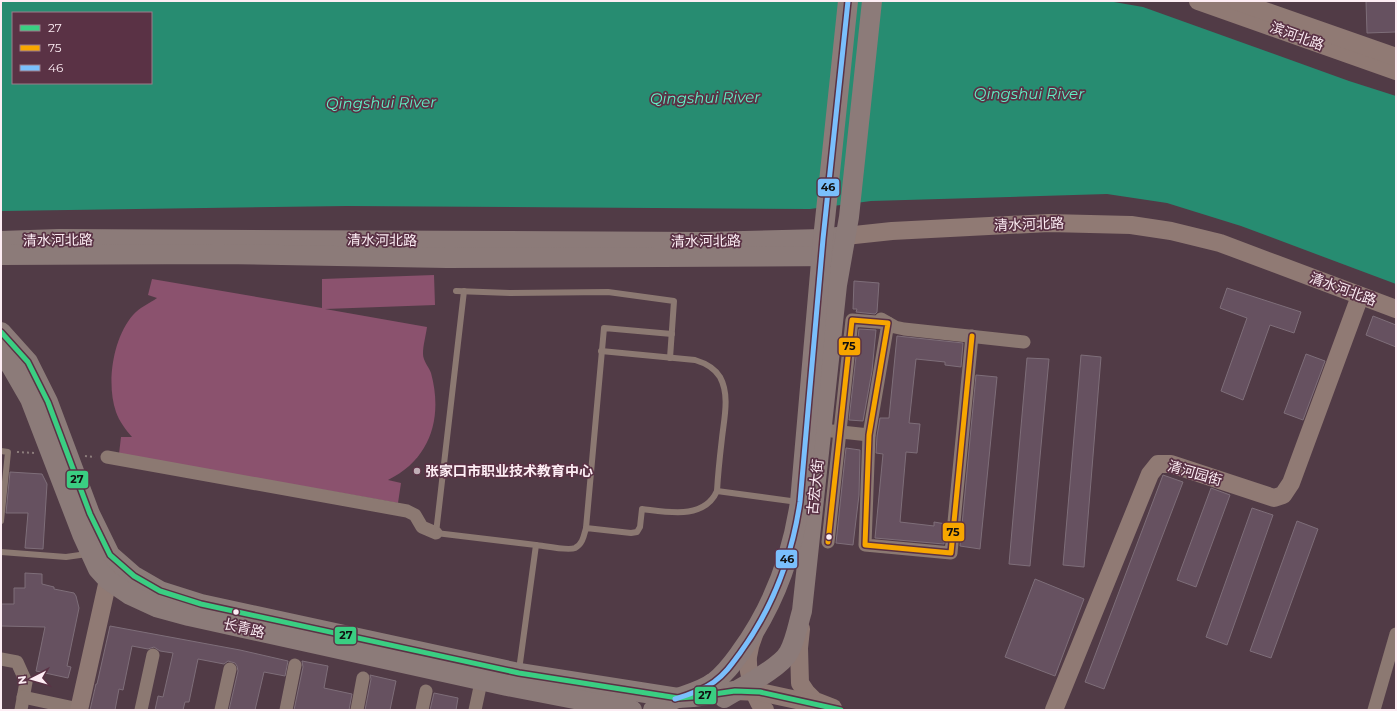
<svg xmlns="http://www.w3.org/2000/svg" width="1397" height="711" font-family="Montserrat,'Noto Sans SC',sans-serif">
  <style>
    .green { fill: #8b526e }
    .water { fill: #278c71; fill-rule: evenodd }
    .building { fill: #665160; stroke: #7e6e79 }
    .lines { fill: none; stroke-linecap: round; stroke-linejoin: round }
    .path { stroke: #8c7c7b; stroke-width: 2; stroke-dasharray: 2 3; stroke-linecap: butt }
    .lane { stroke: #8c7972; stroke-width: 6 }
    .street { stroke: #8c7972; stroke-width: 13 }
    .secondary { stroke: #907a74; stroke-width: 18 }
    .primary { stroke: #8c7b79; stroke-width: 20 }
    .bus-1-casing { stroke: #5a3245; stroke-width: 8 }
    .bus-2-casing { stroke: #5a3245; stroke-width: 8 }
    .bus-3-casing { stroke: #5a3245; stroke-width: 8 }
    .bus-1 { stroke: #3ace82; stroke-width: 5 }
    .bus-2 { stroke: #f7a600; stroke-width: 5 }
    .bus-3 { stroke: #7abffc; stroke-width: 5 }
    .poi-dot { fill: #c1afb7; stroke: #5a3245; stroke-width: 1.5 }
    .bus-dot { fill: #fdedf4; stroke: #5a3245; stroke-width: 1.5 }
    .labels { text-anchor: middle; stroke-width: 3.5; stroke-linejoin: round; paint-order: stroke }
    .street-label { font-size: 14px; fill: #fdedf4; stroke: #5a3245 }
    .poi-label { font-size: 14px; font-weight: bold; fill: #fdedf4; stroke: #5a3245; text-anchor: start }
    .water-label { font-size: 15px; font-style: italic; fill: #61efc5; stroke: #5a3245 }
    .line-badge { stroke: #5a3245; stroke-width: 1.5 }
    .pale-badge-label { font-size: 11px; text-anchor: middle; font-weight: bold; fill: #111 }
  </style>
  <rect width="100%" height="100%" fill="#513b46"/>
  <path class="green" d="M434,275l1,30 -110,4 102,18c-1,8 -4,18 -4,27 0,7 6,13 8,19 12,44 0,86 -43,107l13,3 -3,20 -279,-49 2,-17h11c-6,-7 -13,-16 -16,-25 -10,-29 -3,-74 17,-97 6,-7 17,-12 24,-17l-9,-3 4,-16 170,29v-29z"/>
  <path class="water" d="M1,1h1107l35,6 206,74 47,15v188l-155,-58 -74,-23 -60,-9 -236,7 -61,8 -463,-3 -346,5zM13,13h138v70h-138z"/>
  <g class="building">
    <path d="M1366,1h30v31l-29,1z"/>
    <path d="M854,281l25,2 -2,29 -2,2 -19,-2 1,-3h-4z"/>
    <path d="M1227,288l74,24 -7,21 -24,-8 -27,75 -22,-9 26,-73 -27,-10z"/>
    <path d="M1373,316l23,9v22l-30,-12z"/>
    <path d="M859,329l17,1 -4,41 -9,50 -14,-1z"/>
    <path d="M897,336l66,7 -2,24 -16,-2v-3l-29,-3 -7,64 11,1 -3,29 -11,-1 -6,70 34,4v-4l12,2 -2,20 -69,-6 8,-84 -7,-1 1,-17 3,-18h9z"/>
    <path d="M1306,354l19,7 -22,59 -19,-7z"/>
    <path d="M1081,355l20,2 -17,210 -21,-2z"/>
    <path d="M1027,358l22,1 -19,207 -21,-2z"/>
    <path d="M976,375l21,2 -17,172 -20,-3z"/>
    <path d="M846,448l14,2 -1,45 -6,50 -17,-2z"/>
    <path d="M10,472l32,2 5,10 -4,65 -18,-1 3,-35h-22z"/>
    <path d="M1163,475l20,7 -79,207 -19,-7z"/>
    <path d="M1211,488l19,7 -34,92 -19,-7z"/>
    <path d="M1252,508l21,7 -46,130 -21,-8z"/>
    <path d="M1297,521l21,8 -47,129 -21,-7z"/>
    <path d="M25,573l17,1v10l12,3v2l20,4 2,3 3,12 -12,58 4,1 -3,11 -32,-7 9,-44 -44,-1v-22h13v-16h11z"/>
    <path d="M1035,579l49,20 -29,77 -50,-19z"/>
    <path d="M110,626l130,24 48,11 -3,15 -21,-4 -9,38h-26l9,-39 -1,-5 -2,-3 -7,-2 -4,3 -26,-5 -9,43h-4l-2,8h-28l3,-14 5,1 10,-44 -13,-2 -6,-4 -6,2 -16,-3 -9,44 -4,-1 -4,21h-25l6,-26h1z"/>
    <path d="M302,661l26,5 -4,22 28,6 -3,16h-55l9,-43z"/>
    <path d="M370,675l26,6 -6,29h-25l6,-31z"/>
    <path d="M434,693l24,5 -2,12h-26z"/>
  </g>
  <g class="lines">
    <g class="path">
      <path d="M17,452l18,1"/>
      <path d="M85,456l10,1"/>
    </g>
    <g class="lane">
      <path d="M456,291l54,2 98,-1 66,9 -4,57"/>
      <path d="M464,291l-28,242 100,12 -17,125"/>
      <path d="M1,451l7,1 -7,69"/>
      <path d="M717,491l81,11"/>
      <path d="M586,528l18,-200 68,6"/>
      <path d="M536,545c9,1 32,6 39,3 8,-4 9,-13 11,-20l45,5 6,-1 3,-5 2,-18c26,3 62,11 75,-18 1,-18 3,-36 5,-53 2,-19 8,-43 -2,-61 -6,-10 -15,-14 -25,-17l-94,-9"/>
      <path d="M1,552l65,5 21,-3"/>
    </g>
    <g class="street">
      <path d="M881,319l14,8 9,2 120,13"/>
      <path d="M832,431l37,4"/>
      <path d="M107,457l300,54 8,4 7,12 14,6"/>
      <path d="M828,542l24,-222 36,3 -19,112 -4,110 86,8 21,-217"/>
      <path d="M1,659l16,3 9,20 -5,28"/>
      <path d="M23,697l56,12"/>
      <path d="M141,710l12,-55"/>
      <path d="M221,710l9,-41"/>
      <path d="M286,710l9,-45"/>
      <path d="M357,710l6,-32"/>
      <path d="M422,710l4,-19"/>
      <path d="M475,710l8,-37"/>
      <path d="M1374,710l22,-76"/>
    </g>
    <g class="secondary">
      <path d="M1198,1l198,70"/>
      <path d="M1236,1l160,56"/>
      <path d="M845,236l47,-5 157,-8 82,2 40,6 49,12 176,66"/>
      <path d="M801,629l-2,19 1,35 6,9 9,9 18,7"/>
      <path d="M754,635c-3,7 -5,14 -6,22 -1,13 7,45 17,53"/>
      <path d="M735,691l25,1 60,13"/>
      <path d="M79,710l29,-130 8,-11"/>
      <path d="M1054,710l96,-236 8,-10h13l103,34 9,-3 8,-12 69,-187"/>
    </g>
    <g class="primary">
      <path d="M1,241l58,-2 645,3 119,-3 22,-3"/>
      <path d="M1,255l220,-1 226,4 394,-2"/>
      <path d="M1,332l27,30 20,40 42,112 20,41 24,21 26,15 41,13 318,69 159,25 15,-1 42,-6"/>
      <path d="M1,354l10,12 19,33 52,135 16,35 10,11 22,15 26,12 33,9 318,70 125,24"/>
      <path d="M724,698c16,-10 57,-30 65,-46 7,-13 9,-28 13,-41l35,-326 12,-68 23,-216"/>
      <path d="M653,710c18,-14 43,-14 61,-28 11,-8 18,-18 26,-29 32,-44 52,-97 60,-151l23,-263 25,-238"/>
    </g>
    <defs>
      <path id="bus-1" d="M1,332l27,30 20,40 42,112 20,41 24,21 26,15 41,13 318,69 159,25 15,-1 42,-6 25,1 81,18"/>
      <path id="bus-2" d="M828,542l24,-222 36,3 -19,112 -4,110 86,8 21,-217"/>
      <path id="bus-3" d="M675,699c13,-4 28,-9 39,-17 11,-8 18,-18 26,-29 32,-44 52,-97 60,-151l23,-263 25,-238"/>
    </defs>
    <use href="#bus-1" class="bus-1-casing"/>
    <use href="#bus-2" class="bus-2-casing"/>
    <use href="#bus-3" class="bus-3-casing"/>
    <use href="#bus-1" class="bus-1"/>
    <use href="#bus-2" class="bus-2"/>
    <use href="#bus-3" class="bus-3"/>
  </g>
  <circle class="poi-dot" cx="417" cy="471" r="4"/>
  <g class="bus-dot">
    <circle cx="829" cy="537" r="3.5"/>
    <circle cx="236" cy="612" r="3.5"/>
  </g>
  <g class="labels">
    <g class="street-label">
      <text transform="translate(1297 36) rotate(20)" y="5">滨河北路</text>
      <text transform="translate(1029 224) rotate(-2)" y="5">清水河北路</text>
      <text transform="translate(58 240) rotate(-1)" y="5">清水河北路</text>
      <text transform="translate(382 240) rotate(1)" y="5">清水河北路</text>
      <text transform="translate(706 241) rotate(-1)" y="5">清水河北路</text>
      <text transform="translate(1343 289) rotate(20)" y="5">清水河北路</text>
      <text transform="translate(1195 473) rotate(16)" y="5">清河园街</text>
      <text transform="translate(815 487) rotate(-84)" y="5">古宏大街</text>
      <text transform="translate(244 628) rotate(13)" y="5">长青路</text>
    </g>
    <g class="poi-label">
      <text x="425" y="476">张家口市职业技术教育中心</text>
    </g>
    <g class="water-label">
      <text x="1029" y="99">Qingshui River</text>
      <text transform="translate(705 98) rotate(-1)" y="5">Qingshui River</text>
      <text transform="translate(381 103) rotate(-1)" y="5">Qingshui River</text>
    </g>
  </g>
  <g class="line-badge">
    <rect x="817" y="178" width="23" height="19" rx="4" fill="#7abffc"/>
    <rect x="838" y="337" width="23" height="19" rx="4" fill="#f7a600"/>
    <rect x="66" y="470" width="23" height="19" rx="4" fill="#3ace82"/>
    <rect x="942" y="522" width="23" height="20" rx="4" fill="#f7a600"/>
    <rect x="775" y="549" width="23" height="20" rx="4" fill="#7abffc"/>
    <rect x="334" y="626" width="23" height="19" rx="4" fill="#3ace82"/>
    <rect x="694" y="686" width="23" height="19" rx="4" fill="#3ace82"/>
  </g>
  <g class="pale-badge-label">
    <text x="828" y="191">46</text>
    <text x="849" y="350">75</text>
    <text x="77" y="483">27</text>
    <text x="953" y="536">75</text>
    <text x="787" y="563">46</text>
    <text x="346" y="639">27</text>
    <text x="705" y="699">27</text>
  </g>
  <rect width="1397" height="711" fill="none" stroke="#fdedf4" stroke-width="4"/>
  <rect x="12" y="12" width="140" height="72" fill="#5a3245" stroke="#9b7d8b"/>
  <rect x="20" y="25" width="20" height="6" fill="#3ace82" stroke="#9b7d8b"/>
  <text x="48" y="32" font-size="12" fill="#fdedf4">27</text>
  <rect x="20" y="45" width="20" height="6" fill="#f7a600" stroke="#9b7d8b"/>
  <text x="48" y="52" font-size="12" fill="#fdedf4">75</text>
  <rect x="20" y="65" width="20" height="6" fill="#7abffc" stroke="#9b7d8b"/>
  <text x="48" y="72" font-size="12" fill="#fdedf4">46</text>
  <g transform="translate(32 679) rotate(264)" stroke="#5a3245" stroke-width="3" paint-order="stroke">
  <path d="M0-3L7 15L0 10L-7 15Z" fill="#fdedf4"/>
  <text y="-6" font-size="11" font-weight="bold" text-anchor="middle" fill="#fdedf4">N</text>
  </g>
</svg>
